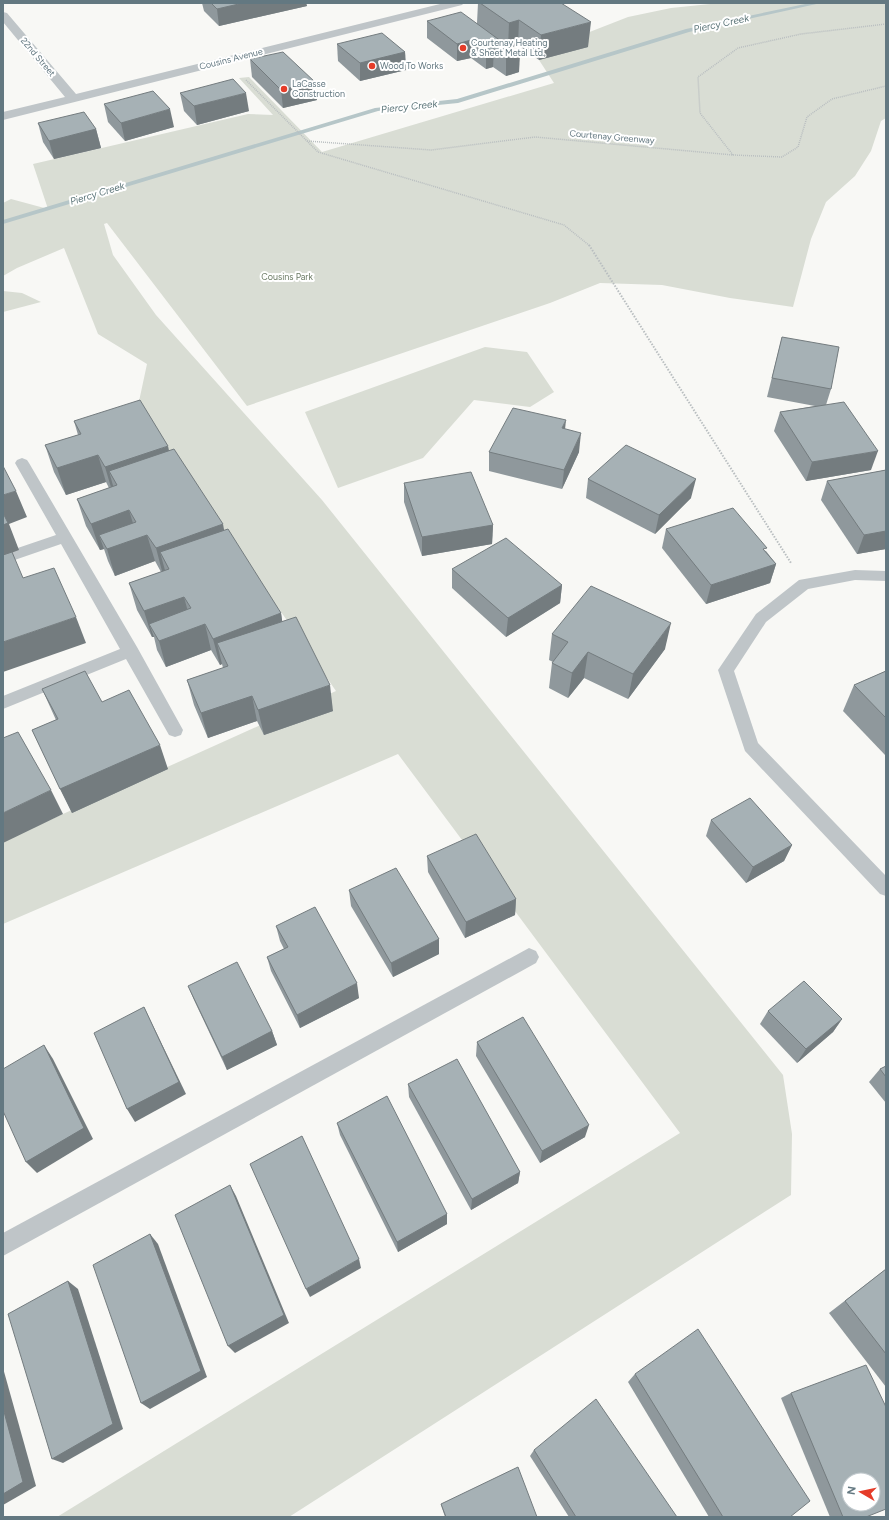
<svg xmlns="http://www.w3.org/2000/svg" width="889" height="1520" font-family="Figtree,sans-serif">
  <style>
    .green { fill: #d9ddd4 }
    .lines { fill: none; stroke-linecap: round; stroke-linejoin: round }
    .stream { fill: #b6c6c8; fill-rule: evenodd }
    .path-far1 { stroke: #b9bec0; stroke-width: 1.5; stroke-dasharray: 1 1; stroke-linecap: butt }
    .path { stroke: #b9bec0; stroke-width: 2; stroke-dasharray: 1.5 1.5; stroke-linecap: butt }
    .service { fill: #bfc5c8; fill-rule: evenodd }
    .minor { fill: #bfc5c8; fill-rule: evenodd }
    .wall { fill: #8f989c }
    .shaded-wall { fill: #747c7f }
    .building { fill: #a6b1b5; stroke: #747c7f; fill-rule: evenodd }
    .poi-dot { fill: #e53c29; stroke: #fff; stroke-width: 1.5 }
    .labels { text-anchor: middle; stroke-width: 4; stroke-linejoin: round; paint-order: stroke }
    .far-poi-label { font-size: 9px; fill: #637881; stroke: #fff; text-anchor: start }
    .far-street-label { font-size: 9px; fill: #637881; stroke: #fff }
    .far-park-label { font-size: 9px; fill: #697962; stroke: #fff }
    .far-water-label { font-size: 10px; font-style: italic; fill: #5e777b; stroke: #fff }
  </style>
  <rect width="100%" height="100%" fill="#f8f8f5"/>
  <g class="green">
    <path d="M720,3h166v115l-5,3 -10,30 -16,25 -29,26 -15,37 -18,68 -63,-9 -68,-13 -62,-2 -50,20 -303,103 -140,-183 -3,1 9,31 43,60 166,185 461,575 9,59 -1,61 -502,322h-232l623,-384 -282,-379 -395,170v-83l333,-150 -198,-285 9,-42 -49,-30 -34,-86 -47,20 -14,8v-73l8,-4 37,10 -15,-45 215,-50 25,1 -34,-37 10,-1 73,75 232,-69 -15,-23 4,-14 44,-13 41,-16 43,-9z"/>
    <path d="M3,291l19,2 19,9 -38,10z"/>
    <path d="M485,347l42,5 27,40 -24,15 -56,-7 -51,58 -85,30 -33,-76z"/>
  </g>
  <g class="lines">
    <path class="stream" d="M810,3h11l-132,29 -231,71 -80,8 -375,113v-4l372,-112 82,-9 229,-70z"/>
    <g class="path-far1">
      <path d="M246,80l72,72 246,73 26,21"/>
      <path d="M307,141l124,9 104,-13 198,18 49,2 16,-10 9,-30 25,-18 54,-13"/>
      <path d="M733,155l-33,-42 -2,-36 40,-29 63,-14 85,-10"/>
    </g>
    <path class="path" d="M589,245l202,318"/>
    <g class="service">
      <path d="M22,458l5,2 2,3 108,184 46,83 -2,5 -6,2 -6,-2 -43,-76 -123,50v-13l117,-47 -59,-105 -58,20v-11l53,-18 -41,-72 2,-3z"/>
      <path d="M855,570l31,1v10l-31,-1 -47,9 -42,33 -32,49 24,72 128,133v20l-6,-2 -135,-143 -27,-81 38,-56 43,-34z"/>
      <path d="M529,948l7,3 3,6 -3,6 -533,293v-23z"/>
    </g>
    <path class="minor" d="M444,3h20l-2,2 -459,115v-8l62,-15 -62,-75v-10l4,1 69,81z"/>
  </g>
  <g class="wall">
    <path d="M202,3h104l1,3 -88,20 -15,-15z"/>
    <path d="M478,3h2l108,44 -49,13 -21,-15 -8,3 9,24 -13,4 -13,-9 -7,2 -15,-11 -14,3 -30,-23v-17l50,2z"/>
    <path d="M337,44l68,8 1,18 -46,11 -22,-20z"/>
    <path d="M250,59l67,41 -34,8 -31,-31z"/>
    <path d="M180,93l69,18 -52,14 -13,-14z"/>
    <path d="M104,104l70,23 -49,14 -17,-19z"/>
    <path d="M38,123l58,6 5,19 -47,11 -11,-17z"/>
    <path d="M782,337l49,52 -5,16 45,65 -65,11 -32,-50 6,-19 35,-6 -48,-9z"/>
    <path d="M74,421l95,30 112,162 1,8 51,90 -69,24 -7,-14 -49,17 -14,-33 -7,-25 36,-12 -1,-4 -2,1 -9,-15 -45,17 -9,-17 -3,-13h-2l-15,-27 -8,-27 32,-11 -6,-11 -40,15 -7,-15 -4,-12 -4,1 -14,-24 -9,-27 32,-11 -3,-6 -40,13 -12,-23 -9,-27 33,-10z"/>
    <path d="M565,429l14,23 -17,37 -73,-18v-19z"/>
    <path d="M886,470v79l-29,5 -36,-54 6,-19z"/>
    <path d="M588,479l103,19 -36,36 -69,-36z"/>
    <path d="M404,483l89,42 -1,19 -70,12 -18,-54z"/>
    <path d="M666,529l100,22 10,13 -6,19 -64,21 -44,-56z"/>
    <path d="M452,569l110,16 -2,18 -54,34 -54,-49z"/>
    <path d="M552,634l113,15 -37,50 -44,-21 -16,20 -19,-10 3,-25 1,-1 -4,-2z"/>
    <path d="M886,671v85l-43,-45 11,-26z"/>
    <path d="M42,689l60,13 66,67 -96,44 -40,-83 24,-10z"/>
    <path d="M711,820l81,25 -8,16 -38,22 -40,-47z"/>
    <path d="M427,856l89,43 -1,16 -50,23 -37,-66z"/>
    <path d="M349,890l90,49v15l-46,23 -42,-71z"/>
    <path d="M276,926l83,72 -59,30 -29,-57 -4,-14 17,-8 -4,-8z"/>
    <path d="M188,986l84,45 5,14 -50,25 -33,-70z"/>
    <path d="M768,1011l74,8 -9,13 -36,31 -37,-39z"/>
    <path d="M477,1042l108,95 -45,26 -64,-107z"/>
    <path d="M886,1066v37l-17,-21 11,-13z"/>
    <path d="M408,1084l112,88 -2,11 -47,27 -62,-113z"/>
    <path d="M337,1123l110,91v10l-49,28 -58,-117z"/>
    <path d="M886,1269v118l-57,-74z"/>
    <path d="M635,1374l155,143h-81l-81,-135z"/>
    <path d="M791,1393l75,124h-36l-49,-119z"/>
    <path d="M534,1450l143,67h-108l-39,-61z"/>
    <path d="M441,1504l96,13h-92l-3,-9z"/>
  </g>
  <g class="shaded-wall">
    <path d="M243,3h63l1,3 -88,20 -2,-17z"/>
    <path d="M519,20l-1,25 -10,3 1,-25z"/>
    <path d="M591,22l-3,25 -49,13 2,-25z"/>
    <path d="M471,40v18l-14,3v-17z"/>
    <path d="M494,49l-1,18 -7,2v-18z"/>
    <path d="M405,52l1,18 -46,11v-18z"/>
    <path d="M520,55l-1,17 -13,4v-18z"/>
    <path d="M315,82l2,18 -34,8 -2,-18z"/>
    <path d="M246,93l3,18 -52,14 -3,-19z"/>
    <path d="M170,109l4,18 -49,14 -4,-18z"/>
    <path d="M96,129l5,19 -47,11 -5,-18z"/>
    <path d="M566,420l-2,19 -2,-11z"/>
    <path d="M581,433l-2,19 -17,37 2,-19z"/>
    <path d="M168,446l6,27 -57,12 -8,-14 6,22 -2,1 -8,-27z"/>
    <path d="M878,451l-7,19 -65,11 6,-19z"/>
    <path d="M98,455l8,27 -40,13 -9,-27z"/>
    <path d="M696,479l-5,19 -36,36 4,-19z"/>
    <path d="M16,491l11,26 -18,7 10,26 -16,6v-61z"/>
    <path d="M129,510l8,27 -38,-2 5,14 -4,1 -9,-26z"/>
    <path d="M223,524l5,27 -59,18 -9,-17 6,22 -3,1 -7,-27z"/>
    <path d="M493,525l-1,19 -70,12v-19z"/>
    <path d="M886,531v18l-29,5 7,-19z"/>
    <path d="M147,535l8,26 -40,15 -8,-27z"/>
    <path d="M776,564l-6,19 -64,21 5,-19z"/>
    <path d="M562,585l-2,18 -54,34 2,-19z"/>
    <path d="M184,597l7,26 -42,1 5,13h-2l-8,-26z"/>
    <path d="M281,613l4,27 -68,3 5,21 -2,1 -7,-26z"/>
    <path d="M76,617l10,26 -83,29v-30z"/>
    <path d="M671,623l-6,26 -37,50 5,-25z"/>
    <path d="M205,624l6,26 -45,17 -7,-26z"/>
    <path d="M588,652l-4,26 -16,20 4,-25z"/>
    <path d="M330,685l3,26 -69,24 -6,-25z"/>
    <path d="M252,696l5,25 -49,17 -7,-25z"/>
    <path d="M160,745l8,24 -96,44 -12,-24z"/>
    <path d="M51,790l12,24 -60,29v-30z"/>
    <path d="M792,845l-8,16 -38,22 7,-16z"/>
    <path d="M516,899l-1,16 -50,23 1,-16z"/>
    <path d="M439,939v15l-46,23 -2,-14z"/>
    <path d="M357,983l2,15 -59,30 -3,-13z"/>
    <path d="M144,1007l42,87 -51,28 -8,-13z"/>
    <path d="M842,1019l-9,13 -36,31 9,-14z"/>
    <path d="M272,1031l5,14 -50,25 -5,-13z"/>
    <path d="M44,1045l9,14 40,80 -56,34 -11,-11z"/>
    <path d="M589,1125l-4,12 -45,26 2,-12z"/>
    <path d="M520,1172l-2,11 -47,27 1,-11z"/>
    <path d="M230,1185l6,11 53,127 -54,30 -7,-7z"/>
    <path d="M447,1214v10l-49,28 -1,-10z"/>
    <path d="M150,1234l8,10 49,133 -57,32 -9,-6z"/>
    <path d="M359,1259l2,9 -51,29 -4,-8z"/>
    <path d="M68,1281l10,8 45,140 -60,34 -11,-4z"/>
    <path d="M3,1368l33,118 -33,19z"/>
  </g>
  <g class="building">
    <path d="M211,3h32l-26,6z"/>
    <path d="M480,3h81l30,19 -50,13 -22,-15 -10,3z"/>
    <path d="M461,12l59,43 -14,3 -12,-9 -8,2 -15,-11 -14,4 -30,-23z"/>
    <path d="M382,33l23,19 -45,11 -23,-19z"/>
    <path d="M283,52l32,30 -34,8 -31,-31z"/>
    <path d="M233,79l13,14 -52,13 -14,-13z"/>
    <path d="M153,91l17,18 -49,14 -17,-19z"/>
    <path d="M84,112l12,17 -47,12 -11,-18z"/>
    <path d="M782,337l57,10 -8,42 -59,-11z"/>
    <path d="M140,400l28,46 -63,21 -7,-12 -41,13 -12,-23 36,-11 -7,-13z"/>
    <path d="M844,402l34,49 -66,11 -32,-50z"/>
    <path d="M513,408l53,12 -4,8 19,5 -17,37 -75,-18z"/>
    <path d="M626,445l70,34 -37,36 -71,-36z"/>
    <path d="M174,449l49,75 -67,24 -9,-13 -40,14 -8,-14 37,-13 -7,-12 -38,14 -14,-25 40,-14 -8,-14z"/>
    <path d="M3,466l13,25 -13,4z"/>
    <path d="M886,470v61l-22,4 -37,-54z"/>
    <path d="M471,472l22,53 -71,12 -18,-54z"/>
    <path d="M733,508l34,40 -4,1 13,15 -65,21 -45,-56z"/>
    <path d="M3,513l5,10 -5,2z"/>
    <path d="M228,529l53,84 -68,26 -8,-15 -46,17 -10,-17 42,-16 -7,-11 -40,14 -15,-28 40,-14 -9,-17z"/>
    <path d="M506,538l56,47 -54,33 -56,-49z"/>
    <path d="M12,552l11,26 31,-10 22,49 -73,25v-87z"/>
    <path d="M591,586l80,37 -38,51 -45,-22 -16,21 -20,-10 16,-21 -16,-8z"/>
    <path d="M296,617l34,68 -72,25 -6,-14 -51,17 -14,-33 41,-14 -11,-23z"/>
    <path d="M85,671l17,31 27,-12 31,55 -100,44 -28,-59 26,-11 -16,-30z"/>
    <path d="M886,671v47l-32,-33z"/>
    <path d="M18,732l33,58 -48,23v-75z"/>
    <path d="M750,798l42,47 -39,22 -42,-47z"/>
    <path d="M476,834l40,65 -50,23 -39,-66z"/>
    <path d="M396,868l43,71 -48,24 -42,-73z"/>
    <path d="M315,907l42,76 -60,32 -30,-58 21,-10 -12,-21z"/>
    <path d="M237,962l35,69 -50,26 -34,-71z"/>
    <path d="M804,981l38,38 -36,30 -38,-38z"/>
    <path d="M144,1007l35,75 -52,27 -33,-76z"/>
    <path d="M523,1017l66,108 -47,26 -65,-109z"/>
    <path d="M44,1045l40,83 -58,34 -23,-51v-42z"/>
    <path d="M457,1059l63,113 -48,27 -64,-115z"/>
    <path d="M886,1066v11l-6,-8z"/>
    <path d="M387,1096l60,118 -50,28 -60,-119z"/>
    <path d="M302,1136l57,123 -53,30 -56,-125z"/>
    <path d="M230,1185l54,130 -56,31 -53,-131z"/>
    <path d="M150,1234l51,137 -60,32 -48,-138z"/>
    <path d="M886,1269v85l-41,-53z"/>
    <path d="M68,1281l45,143 -61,35 -44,-145z"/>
    <path d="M698,1329l112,172 -20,16h-67l-88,-143z"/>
    <path d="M866,1365l20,42v102l-20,8h-23l-52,-124zM849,1480h24v24h-24z"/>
    <path d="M596,1399l81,118h-101l-42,-67z"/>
    <path d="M3,1408l20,74 -20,12z"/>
    <path d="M518,1467l19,50h-91l-5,-13z"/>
  </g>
  <g class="poi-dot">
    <circle cx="463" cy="48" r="4"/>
    <circle cx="372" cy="66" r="4"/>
    <circle cx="284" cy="89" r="4"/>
  </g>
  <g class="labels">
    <g class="far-poi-label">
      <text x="471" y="46">Courtenay Heating<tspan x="471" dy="10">&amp; Sheet Metal Ltd.</tspan></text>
      <text x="380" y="69">Wood To Works</text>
      <text x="292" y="87">LaCasse<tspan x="292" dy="10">Construction</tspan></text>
    </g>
    <g class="far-street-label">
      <text transform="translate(38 57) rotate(50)" y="3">22nd Street</text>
      <text transform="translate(231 59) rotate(-14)" y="3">Cousins Avenue</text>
      <text transform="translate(612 137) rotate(5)" y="3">Courtenay Greenway</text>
    </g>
    <g class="far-park-label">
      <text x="287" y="280">Cousins Park</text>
    </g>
    <g class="far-water-label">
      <text transform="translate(721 23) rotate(-12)" y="4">Piercy Creek</text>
      <text transform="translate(409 106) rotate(-6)" y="4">Piercy Creek</text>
      <text transform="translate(97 193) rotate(-17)" y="4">Piercy Creek</text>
    </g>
  </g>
  <rect width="889" height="1520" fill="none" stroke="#637881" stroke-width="8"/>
  <g transform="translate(861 1492) rotate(279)"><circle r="19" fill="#ffffff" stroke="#c1c9cd"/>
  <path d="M0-3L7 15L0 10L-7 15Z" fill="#e53c29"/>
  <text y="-6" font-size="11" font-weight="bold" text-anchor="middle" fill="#637881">N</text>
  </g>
</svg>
